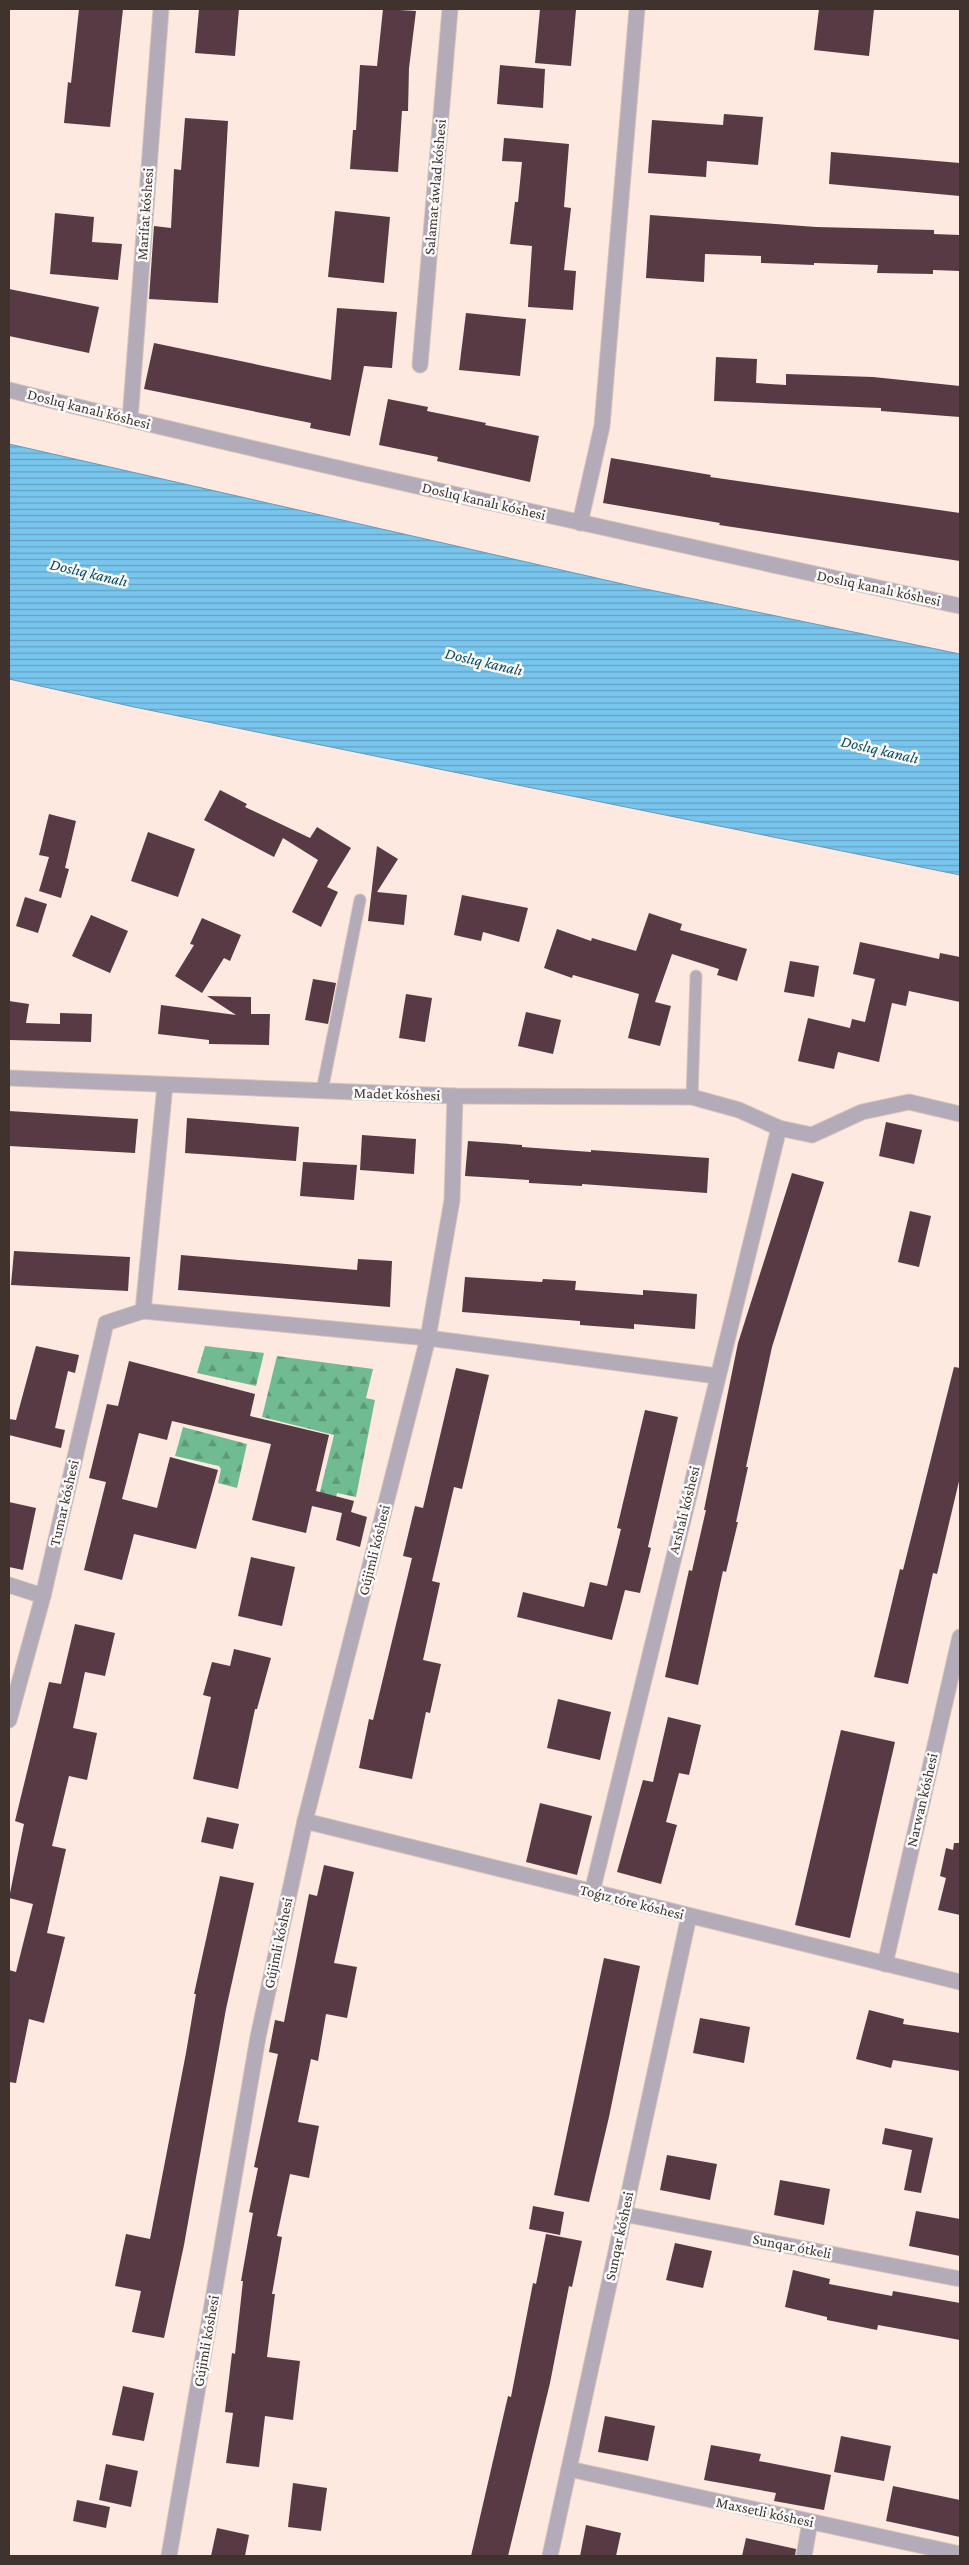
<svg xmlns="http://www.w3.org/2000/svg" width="969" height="2565" font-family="'Crimson Pro',serif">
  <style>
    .forest { fill: url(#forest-firs) }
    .water { fill: url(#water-rules); stroke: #679ab4 }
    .building { fill: #573a43 }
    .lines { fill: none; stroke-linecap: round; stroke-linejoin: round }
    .lane-casing { stroke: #d7c5bc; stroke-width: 13 }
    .street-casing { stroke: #d7c5bc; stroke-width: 17 }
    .lane { stroke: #b3abb7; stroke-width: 11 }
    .street { stroke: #b3abb7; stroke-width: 15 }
    .labels { text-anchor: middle; stroke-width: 5; stroke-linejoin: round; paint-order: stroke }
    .street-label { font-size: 15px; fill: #40332d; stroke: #fbfbfb }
    .water-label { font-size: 16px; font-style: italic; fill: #014661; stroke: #fbfbfb }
  </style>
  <defs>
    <pattern id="forest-firs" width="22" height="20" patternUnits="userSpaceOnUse" patternTransform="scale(1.25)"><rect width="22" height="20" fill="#70bb92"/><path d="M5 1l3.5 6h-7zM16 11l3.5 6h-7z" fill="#5d9978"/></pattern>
    <pattern id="water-rules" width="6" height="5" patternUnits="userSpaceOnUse" patternTransform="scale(1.25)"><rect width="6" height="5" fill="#78c6ee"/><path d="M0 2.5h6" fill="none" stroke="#64a1c1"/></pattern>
  </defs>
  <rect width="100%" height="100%" fill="#fde9e0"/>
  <g class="forest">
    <path d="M205,1346l59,7 -8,33 -59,-13z"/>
    <path d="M277,1356l96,13 -7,29 9,2 -19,97 -19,-4 -3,14 -17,-3 17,-69 -72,-18z"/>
    <path d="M183,1427l64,17 -10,44 -19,-5 3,-14 -2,-3 -44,-10z"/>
  </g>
  <path class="water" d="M9,444l627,143 324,67v221l-826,-168 -125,-28z"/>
  <g class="building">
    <path d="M79,9h44l-13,118 -46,-4 4,-41 3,1z"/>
    <path d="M199,9h40l-4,47 -40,-3z"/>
    <path d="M383,9l33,2 -7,57 -1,43h-6l-4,61 -48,-3 3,-39h3l4,-65 17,1z"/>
    <path d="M540,9l36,1 -5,56 -36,-3z"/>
    <path d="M819,9h55l-5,47 -55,-6z"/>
    <path d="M500,65l45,4 -2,39 -46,-4z"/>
    <path d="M724,114l39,3 -5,48 -51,-4 -1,16 -58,-4 4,-53 71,5z"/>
    <path d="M185,118l43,3 -10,182 -69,-4 5,-73 17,2 3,-59 7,1z"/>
    <path d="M504,138l65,6 -5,63 7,1 -7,62 12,1 -3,39 -45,-3 4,-61 -22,-2 5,-42h3l4,-40 -20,-1z"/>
    <path d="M831,152l129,11v33l-131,-12z"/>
    <path d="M335,211l55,6 -6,66 -56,-6z"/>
    <path d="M55,213l39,4 -2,25 30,2 -4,36 -68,-6z"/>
    <path d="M650,215l166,12 118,3v4l26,1v36l-27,-1v4l-56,-1 1,-8 -64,-2v2l-53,-2v-7l-56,-2 -1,28 -58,-4z"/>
    <path d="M9,289l90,18 -10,46 -80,-17z"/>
    <path d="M337,308l60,4 -5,56 -28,-2 -14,70 -40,-8 1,-5 -167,-34 10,-46 177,37z"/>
    <path d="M466,313l60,6 -6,57 -61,-6z"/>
    <path d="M716,357l41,2 -1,24 30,2v-11l87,3 87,9v31l-79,-6v-3l-167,-7z"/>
    <path d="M388,399l40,8 -1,4 59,12 -1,2 54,11 -9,46 -93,-21 1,-4 -59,-12z"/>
    <path d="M611,458l100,17 -1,2 250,36v48l-241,-36 1,-2 -117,-20z"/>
    <path d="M220,790l27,14 -2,3 65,31 7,-11 34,21 -24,39 11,5 -17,35 -29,-15 26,-52 -35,-22 -9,19 -70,-37z"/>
    <path d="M49,814l27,7 -11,47 4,1 -8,29 -22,-7 10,-34 -10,-2z"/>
    <path d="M148,832l47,17 -17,48 -47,-16z"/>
    <path d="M377,846l21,13 -21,33 30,3 -3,30 -36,-4z"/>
    <path d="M462,895l66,13 -9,34 -36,-10 -2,9 -27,-6z"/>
    <path d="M25,897l22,7 -9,29 -22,-7z"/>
    <path d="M649,913l33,11 -2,6 67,19 -10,32 -20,-6 2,-6 -47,-15 -17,48 16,4 -11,40 -32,-8 11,-44 -66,-19 -1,3 -28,-10 13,-39 34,12 1,-3 44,13z"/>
    <path d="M91,915l37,16 -18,42 -38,-17z"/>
    <path d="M202,918l39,17 -11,26 -6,-3 -22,35 -27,-17 19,-31 -4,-1z"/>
    <path d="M860,942l79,17 1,-6 20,4v45l-51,-11 -3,15 -14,-3 -13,59 -41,-10 -4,17 -36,-8 10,-43 42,10 2,-9 13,3 10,-43 -22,-5z"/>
    <path d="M790,961l29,5 -5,31 -30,-5z"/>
    <path d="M313,979l23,4 -8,41 -23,-4z"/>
    <path d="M406,994l26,4 -7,44 -26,-4z"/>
    <path d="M207,996l44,1v17h19l-1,31 -60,-1v-4l-51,-6 3,-29 75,10z"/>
    <path d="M9,1001l20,3 -3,19 34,1v-11l32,1 -1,28 -82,-2z"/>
    <path d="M526,1012l35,8 -8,34 -35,-8z"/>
    <path d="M9,1111l129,8 -3,34 -126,-7z"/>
    <path d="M187,1118l112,9 -3,34 -111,-8z"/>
    <path d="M886,1122l36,8 -8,34 -35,-8z"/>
    <path d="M362,1135l54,4 -2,35 -54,-4z"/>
    <path d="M468,1141l54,4v2l69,5v-2l118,8 -2,35 -125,-9v2l-53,-3v-3l-64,-4z"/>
    <path d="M303,1162l54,3 -3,35 -54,-4z"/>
    <path d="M792,1173l32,9 -52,165 -26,120h2l-12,55h2l-12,50 -3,-1 -25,114 -33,-8 24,-107 3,1 14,-61h-2l34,-167z"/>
    <path d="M910,1211l21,5 -12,51 -21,-5z"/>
    <path d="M14,1251l116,6 -2,34 -117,-6z"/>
    <path d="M181,1255l176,15 1,-11 34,2 -2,46 -212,-17z"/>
    <path d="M465,1277l77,5 1,-3 33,2 -1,9 68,5v-5l54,4 -2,35 -61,-5v5l-54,-4v-4l-118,-9z"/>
    <path d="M36,1346l43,9 -4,18 -7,-2 -13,57 10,2 -4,18 -52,-13v-16l7,1z"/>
    <path d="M129,1361l126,33 -5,22 79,19 -13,56 38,10 -3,11 16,5 -7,30 -24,-7 6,-27 -30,-7 -6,27 -54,-13 19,-76 -99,-23 -5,19 -28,-7 -17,66 35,9 13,-51 48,13 -22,79 -62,-15 -12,46 -38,-10 22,-88 -17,-4 18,-74 11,2z"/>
    <path d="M954,1367l6,1v109l-23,97 -4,-1 -25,111 -34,-7 26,-108 3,1z"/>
    <path d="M456,1368l33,7 -27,114 -8,-2 -22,94 8,2 -17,77 18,4 -11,49 -4,-1 -14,67 -53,-11 10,-49 4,1 39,-162 -9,-2 12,-50 8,2z"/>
    <path d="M645,1410l33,7 -30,130 3,1 -11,45 -15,-3 -13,50 -95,-23 6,-25 61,15 6,-25 17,4 14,-57 -4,-1z"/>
    <path d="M9,1502l27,6 -13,62 -14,-3z"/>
    <path d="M251,1557l44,10 -13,59 -44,-10z"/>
    <path d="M75,1624l40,9 -10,43 -20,-4 -12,56 24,5 -10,47 -18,-4 -17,70 14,3 -19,84 18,4 -21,86 -15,-4 -13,64 -7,-1v-112l7,2 17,-68 -24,-6 15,-74 -9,-3 34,-139 12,2z"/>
    <path d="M234,1649l37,9 -14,51h-2l-17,80 -45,-10 18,-82 -8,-2 9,-33 18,4z"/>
    <path d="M558,1699l53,13 -11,48 -53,-12z"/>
    <path d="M668,1717l33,8 -12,50 -10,-2 -13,49 11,3 -16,59 -44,-12 26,-92 10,2z"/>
    <path d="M841,1730l54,12 -45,196 -55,-13z"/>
    <path d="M540,1803l52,13 -15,59 -51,-13z"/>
    <path d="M207,1817l32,7 -6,25 -32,-7z"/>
    <path d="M954,1843h6v72l-22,-5 8,-32 -6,-2 6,-28 7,2z"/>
    <path d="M324,1865l30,7 -20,91 23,4 -10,51 -21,-4 -8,47 -7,-2 -13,63 21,4 -10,52 -19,-4 -13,62 5,1 -10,57h3l-8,63 33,4 -7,59 -28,-4 -6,51 -33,-4 7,-50 -8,-1 7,-59 3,1 8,-73h-2l12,-68 -4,-1 9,-44 -4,-1 24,-113 -9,-2 6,-32 9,2 25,-128 8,2z"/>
    <path d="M220,1876l34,7 -28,126 -42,236 -20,93 -32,-6 9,-41 -26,-5 11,-52 24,5 36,-186 10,-59h-2z"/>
    <path d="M604,1958l36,8 -31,151 -20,85 -35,-7z"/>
    <path d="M869,2010l35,9 -1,5 57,9v38l-67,-11 -2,8 -35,-9z"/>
    <path d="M700,2018l50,9 -6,36 -51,-10z"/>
    <path d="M885,2128l48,10 -12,55 -17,-3 8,-40 -30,-6z"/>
    <path d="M667,2155l50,9 -7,36 -50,-10z"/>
    <path d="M780,2180l50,9 -6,36 -50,-10z"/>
    <path d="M533,2206l31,6 -4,23 -31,-6z"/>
    <path d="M916,2211l44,8v37l-51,-10z"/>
    <path d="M546,2234l36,7 -10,46 -3,-1 -19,97 -42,173h-37l37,-160 3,1 22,-114 3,1z"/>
    <path d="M675,2243l37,8 -9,37 -37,-8z"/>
    <path d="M793,2270l37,9 -1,5 63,12 1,-5 67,12v37l-82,-15 -1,5 -50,-10v-3l-42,-10z"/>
    <path d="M123,2386l31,7 -10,48 -32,-6z"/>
    <path d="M605,2416l50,10 -7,35 -50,-9z"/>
    <path d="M841,2436l50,10 -7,35 -50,-9z"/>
    <path d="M711,2445l50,9 -2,7 72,14 -7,35 -50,-9 2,-8 -72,-13z"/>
    <path d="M106,2464l32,7 -7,36 -32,-7z"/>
    <path d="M293,2483l34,5 -6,43 -33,-4z"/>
    <path d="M893,2486l67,14v37l-74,-16z"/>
    <path d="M77,2500l33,7 -4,21 -33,-7z"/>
    <path d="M586,2525l35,8 -5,23h-36z"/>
    <path d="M217,2528l32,7 -4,21h-34z"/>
    <path d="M746,2538l50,11 -1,7h-53z"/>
  </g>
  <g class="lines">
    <defs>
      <g id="lane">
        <path d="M322,1091l38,-191"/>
        <path d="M692,1097l4,-121"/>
      </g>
      <g id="street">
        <path d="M420,365l30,-356"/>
        <path d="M9,390c315,78 634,146 951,216"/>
        <path d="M130,420l31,-411"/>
        <path d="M580,523l22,-97 35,-417"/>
        <path d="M9,1078l446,18 237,1 47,13 40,18 33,7 50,-23 47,-10 51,12"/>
        <path d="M143,1311l22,-226"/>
        <path d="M9,1585l34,11"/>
        <path d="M9,1720l34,-124 63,-273 37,-12 285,27 289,38"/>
        <path d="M305,1821l655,161"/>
        <path d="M592,1892l187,-764"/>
        <path d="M885,1964l75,-327"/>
        <path d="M624,2214l336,65"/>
        <path d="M569,2469l391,85"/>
        <path d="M169,2556l89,-519 47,-216 123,-483 24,-138 3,-104"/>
        <path d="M550,2556l139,-640"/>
        <path d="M804,2556l6,-34"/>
      </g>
    </defs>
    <use href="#lane" class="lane-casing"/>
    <use href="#street" class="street-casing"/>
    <use href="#lane" class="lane"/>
    <use href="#street" class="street"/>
  </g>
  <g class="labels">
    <g class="street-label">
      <text transform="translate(435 187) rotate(-85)" y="5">Salamat áwlad kóshesi</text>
      <text transform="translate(145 214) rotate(-86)" y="5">Marifat kóshesi</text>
      <text transform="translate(89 409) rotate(14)" y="5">Doslıq kanalı kóshesi</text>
      <text transform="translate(484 501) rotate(13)" y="5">Doslıq kanalı kóshesi</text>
      <text transform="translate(879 588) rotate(12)" y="5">Doslıq kanalı kóshesi</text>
      <text transform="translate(397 1094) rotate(2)" y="5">Madet kóshesi</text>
      <text transform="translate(64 1503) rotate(-77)" y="5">Tumar kóshesi</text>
      <text transform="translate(684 1510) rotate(-76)" y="5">Arshalı kóshesi</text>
      <text transform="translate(374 1550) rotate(-76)" y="5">Gújimli kóshesi</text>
      <text transform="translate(922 1800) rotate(-77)" y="5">Narwan kóshesi</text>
      <text transform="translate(632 1902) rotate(14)" y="5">Toǵız tóre kóshesi</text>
      <text transform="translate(278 1943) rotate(-78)" y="5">Gújimli kóshesi</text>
      <text transform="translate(619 2236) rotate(-78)" y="5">Sunqar kóshesi</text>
      <text transform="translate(792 2246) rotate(11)" y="5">Sunqar ótkeli</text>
      <text transform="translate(206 2341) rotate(-80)" y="5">Gújimli kóshesi</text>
      <text transform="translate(765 2512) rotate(12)" y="5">Maxsetli kóshesi</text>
    </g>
    <g class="water-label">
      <text transform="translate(89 572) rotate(13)" y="6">Doslıq kanalı</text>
      <text transform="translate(484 661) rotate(13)" y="6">Doslıq kanalı</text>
      <text transform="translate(880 749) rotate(13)" y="6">Doslıq kanalı</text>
    </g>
  </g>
  <rect width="969" height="2565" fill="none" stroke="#40332d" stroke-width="20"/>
</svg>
